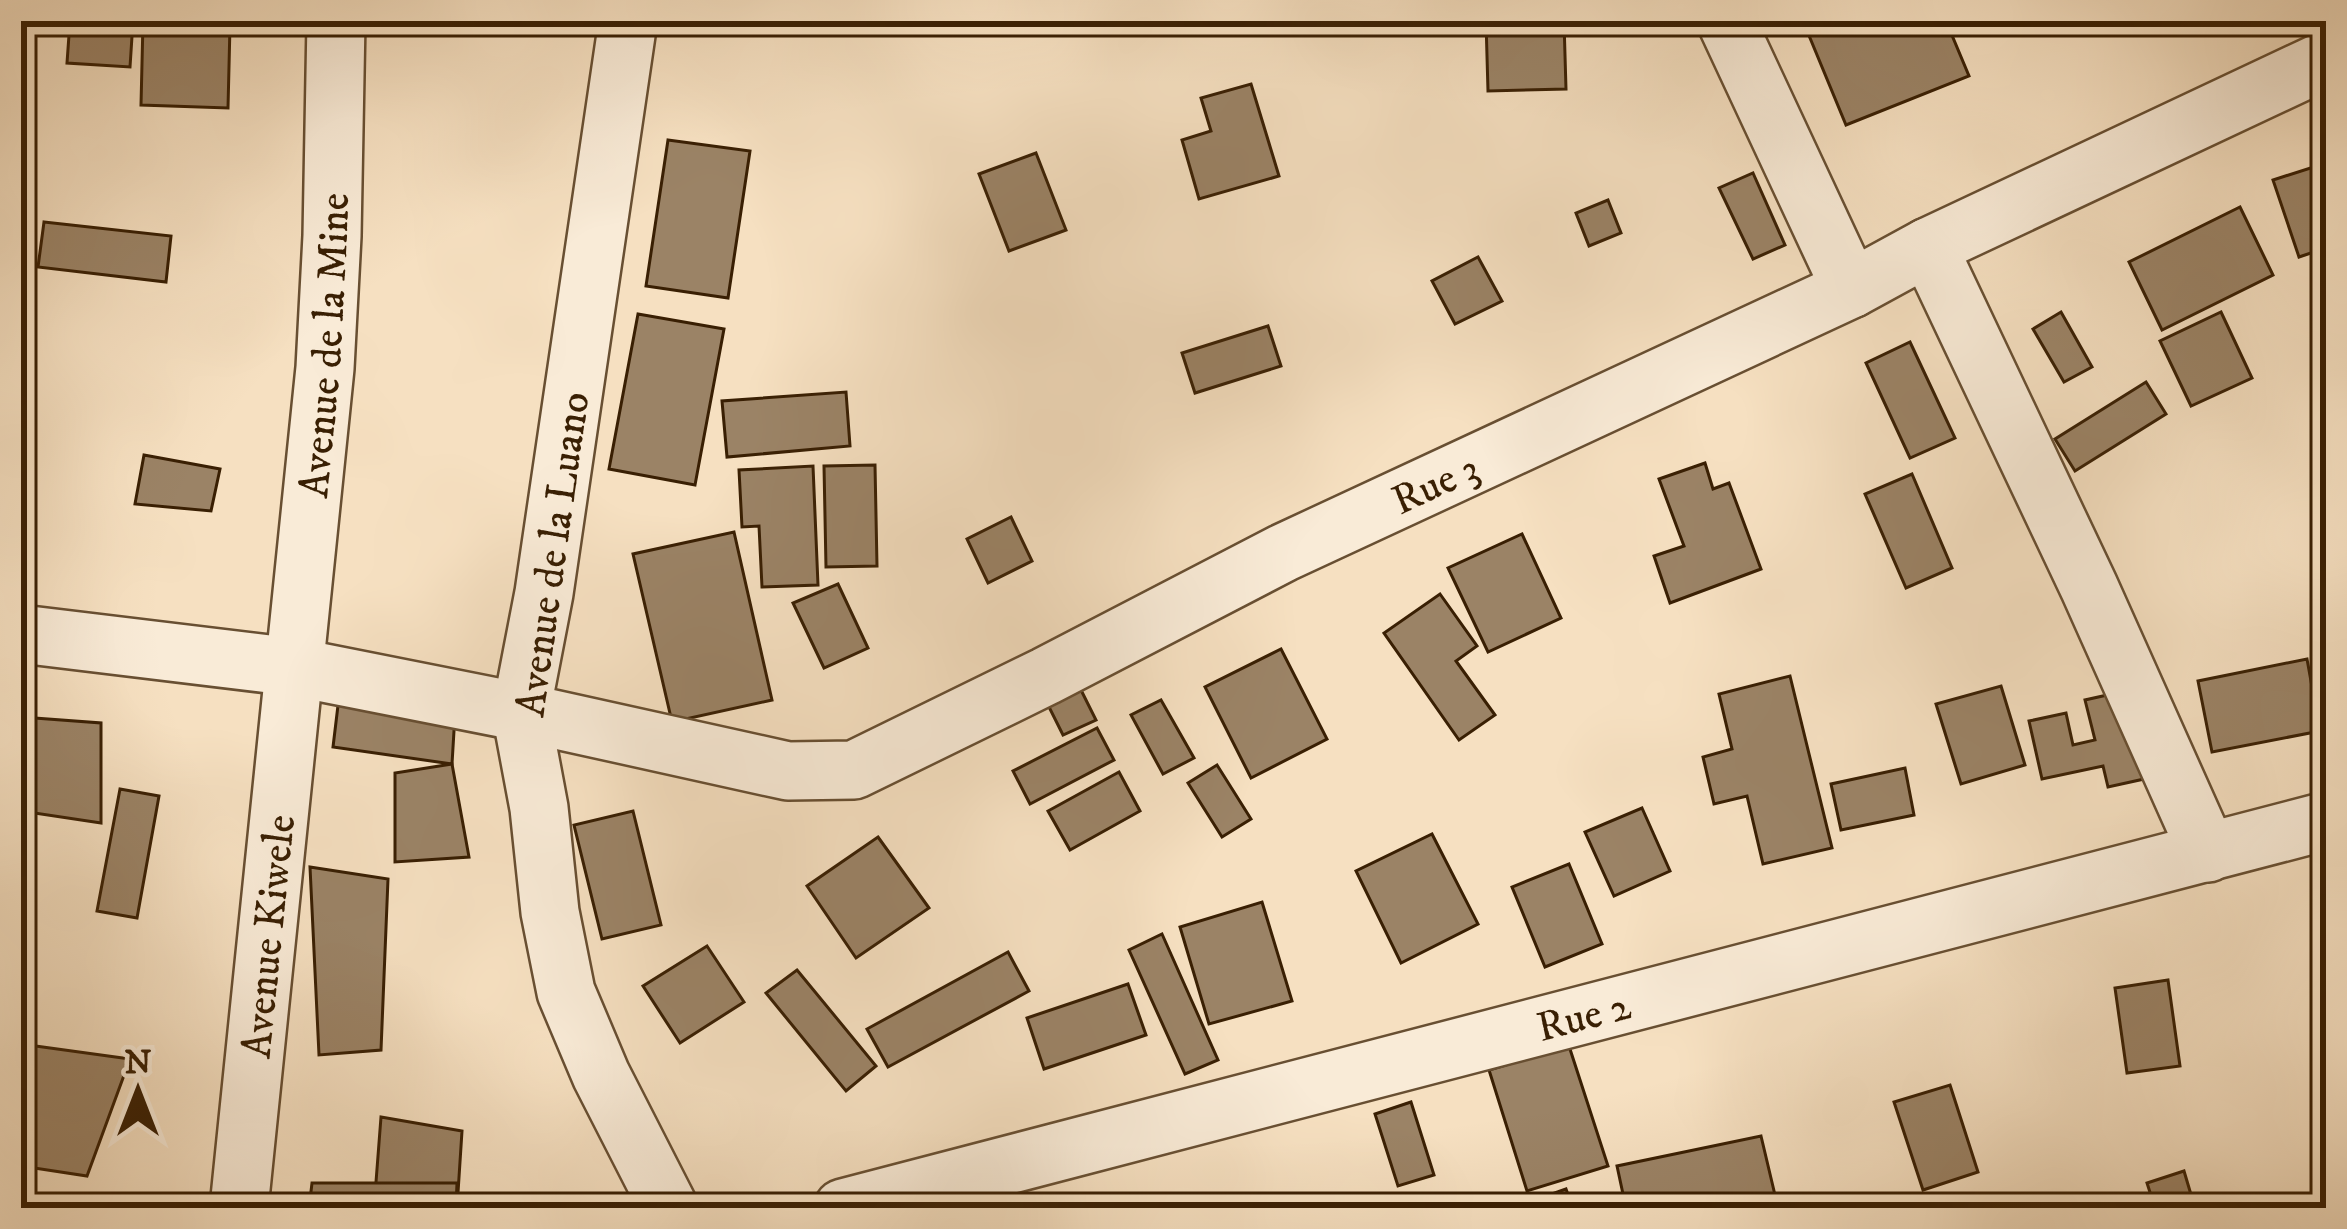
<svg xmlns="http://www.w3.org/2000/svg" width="2347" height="1229" font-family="'IM FELL DW Pica',serif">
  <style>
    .building { fill: #9b8366; stroke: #391f03; stroke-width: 3 }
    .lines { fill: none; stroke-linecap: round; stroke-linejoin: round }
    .street-casing { stroke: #684f32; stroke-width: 62 }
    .street { stroke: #f9ebd7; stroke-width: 57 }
    .labels { text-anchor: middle; stroke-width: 10; stroke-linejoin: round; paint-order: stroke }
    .street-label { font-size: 42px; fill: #391f03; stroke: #f9ebd7 }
  </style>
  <rect width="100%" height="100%" fill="#f6e0c1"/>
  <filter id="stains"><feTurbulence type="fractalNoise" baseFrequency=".00167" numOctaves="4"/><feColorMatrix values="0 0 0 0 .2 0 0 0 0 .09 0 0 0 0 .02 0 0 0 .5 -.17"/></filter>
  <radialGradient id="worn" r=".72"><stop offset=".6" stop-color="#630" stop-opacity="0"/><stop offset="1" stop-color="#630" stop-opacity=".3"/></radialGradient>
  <g class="building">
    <path d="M70,21h63l-3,46 -63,-4z"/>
    <path d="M853,21h86v4l-84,10z"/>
    <path d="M1486,21h78l2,68 -78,2z"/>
    <path d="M1803,21h143l23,55 -123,49z"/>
    <path d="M143,22l87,3 -2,83 -87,-3z"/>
    <path d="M1251,84l28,92 -80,23 -17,-59 29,-9 -10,-33z"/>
    <path d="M668,140l82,11 -22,147 -82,-12z"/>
    <path d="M1036,153l30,77 -57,21 -30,-77z"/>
    <path d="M2326,163v85l-27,9 -26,-77z"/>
    <path d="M1753,173l32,72 -32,14 -34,-71z"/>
    <path d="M1608,200l13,33 -32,13 -13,-33z"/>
    <path d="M2240,207l33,68 -111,55 -33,-68z"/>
    <path d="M44,222l127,14 -5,46 -128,-15z"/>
    <path d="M1478,257l24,44 -47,23 -23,-43z"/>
    <path d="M2061,312l31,55 -28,15 -31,-53z"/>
    <path d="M2221,312l31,66 -61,28 -31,-65z"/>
    <path d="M638,314l86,15 -29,156 -86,-16z"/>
    <path d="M1268,326l13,40 -86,27 -13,-40z"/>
    <path d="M1910,342l45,96 -45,20 -44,-95z"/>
    <path d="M2146,382l20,32 -91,57 -20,-32z"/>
    <path d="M846,392l4,54 -123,11 -5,-56z"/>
    <path d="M144,455l76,14 -9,42 -76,-7z"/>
    <path d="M1705,463l8,26 16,-6 32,86 -91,34 -16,-47 30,-10 -25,-67z"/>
    <path d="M875,465l2,101 -51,1 -2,-101z"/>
    <path d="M813,466l5,119 -56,2 -3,-61 -17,1 -3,-57z"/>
    <path d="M1912,474l40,94 -46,20 -41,-94z"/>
    <path d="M1011,517l21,44 -44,22 -21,-44z"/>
    <path d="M734,532l38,168 -100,22 -39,-168z"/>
    <path d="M1522,534l39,84 -73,34 -40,-84z"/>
    <path d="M838,584l30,64 -44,20 -31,-65z"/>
    <path d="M1440,594l37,52 -21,15 39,54 -36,25 -75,-107z"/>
    <path d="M1281,649l46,90 -76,39 -46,-91z"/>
    <path d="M2307,659l13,72 -108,21 -14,-71z"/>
    <path d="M1790,676l42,172 -69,16 -16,-68 -33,8 -11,-47 29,-8 -13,-55z"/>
    <path d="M1079,686l17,34 -33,15 -17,-34z"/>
    <path d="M2001,686l24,79 -64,19 -25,-80z"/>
    <path d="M2125,691l19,88 -36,8 -5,-21 -61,13 -13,-58 37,-8 7,32 22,-5 -10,-40z"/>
    <path d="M339,697l116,17 -3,50 -119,-17z"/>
    <path d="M1161,700l33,58 -31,16 -32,-59z"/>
    <path d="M21,717l80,6v100l-80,-12z"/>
    <path d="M1097,728l17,32 -84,44 -17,-33z"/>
    <path d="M452,764l17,93 -74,5v-89z"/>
    <path d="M1217,765l34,54 -29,18 -34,-54z"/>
    <path d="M1905,768l9,47 -73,15 -10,-46z"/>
    <path d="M1119,772l21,39 -70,39 -22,-39z"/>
    <path d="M120,789l39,7 -22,122 -40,-7z"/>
    <path d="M1642,808l28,63 -56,25 -29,-64z"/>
    <path d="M633,811l28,114 -59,14 -28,-114z"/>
    <path d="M1432,834l46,90 -77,39 -45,-92z"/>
    <path d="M878,837l51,71 -73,50 -49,-72z"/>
    <path d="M1569,864l33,80 -57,23 -33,-80z"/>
    <path d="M310,867l78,12 -7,171 -62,5z"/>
    <path d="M1262,902l30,99 -83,23 -29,-97z"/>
    <path d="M1162,934l56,126 -33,14 -56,-124z"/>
    <path d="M707,946l37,56 -64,41 -37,-57z"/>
    <path d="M1008,952l21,39 -141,76 -21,-38z"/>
    <path d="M797,970l79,96 -30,25 -80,-98z"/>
    <path d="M2168,980l12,86 -53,7 -12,-85z"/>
    <path d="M1128,984l18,51 -102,34 -17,-51z"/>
    <path d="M21,1044l109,15 -43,117 -66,-10z"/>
    <path d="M1569,1046l39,120 -81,25 -38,-121z"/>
    <path d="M1950,1085l28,87 -55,18 -29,-88z"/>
    <path d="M1411,1102l23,73 -36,11 -23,-72z"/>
    <path d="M381,1117l81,14 -5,77h-83z"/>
    <path d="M1761,1136l14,59 -62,13h-87l-9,-42z"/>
    <path d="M2184,1171l11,37h-40l-8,-25z"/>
    <path d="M312,1183h145l-1,25h-147z"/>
    <path d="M1566,1189l7,19h-61z"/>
  </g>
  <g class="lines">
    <defs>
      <g id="street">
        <path d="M628,21l-84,572 -23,119 18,96 11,104 16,80 35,83 68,133"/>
        <path d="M1726,21l125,268"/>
        <path d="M1928,247l161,340 119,266"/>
        <path id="s1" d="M21,634l273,33 227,45 267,59 66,-1 192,-94 237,-123 568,-264 77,-42 398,-187"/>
        <path id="s2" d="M239,1208l86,-840 7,-132 4,-215"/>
        <path id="s3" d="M843,1208l1483,-387"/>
      </g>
    </defs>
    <use href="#street" class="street-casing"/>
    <use href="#street" class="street"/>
  </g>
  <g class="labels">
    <g class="street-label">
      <text dy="15" stroke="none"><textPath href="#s2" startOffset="867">Avenue de la Mine</textPath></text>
      <text dy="15" stroke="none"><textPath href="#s1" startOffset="1494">Rue 3</textPath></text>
      <text transform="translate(551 554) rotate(-82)" y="15">Avenue de la Luano</text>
      <text dy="15" stroke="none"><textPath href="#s2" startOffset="273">Avenue Kiwele</textPath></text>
      <text dy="15" stroke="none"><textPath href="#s3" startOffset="765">Rue 2</textPath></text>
    </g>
  </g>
  <rect width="2347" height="1229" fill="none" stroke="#f6e0c1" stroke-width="72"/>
  <rect x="24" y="24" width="2299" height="1181" fill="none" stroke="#391f03" stroke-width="6"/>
  <rect x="36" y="36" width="2275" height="1157" fill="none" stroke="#391f03" stroke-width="3"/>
  <g transform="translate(138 1091)" stroke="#f9ebd7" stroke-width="9" paint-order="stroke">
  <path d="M0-9L21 45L0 30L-21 45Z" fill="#391f03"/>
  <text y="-18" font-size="33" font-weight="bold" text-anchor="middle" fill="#391f03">N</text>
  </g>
  <rect width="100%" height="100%" filter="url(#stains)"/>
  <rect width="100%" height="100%" fill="url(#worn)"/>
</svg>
